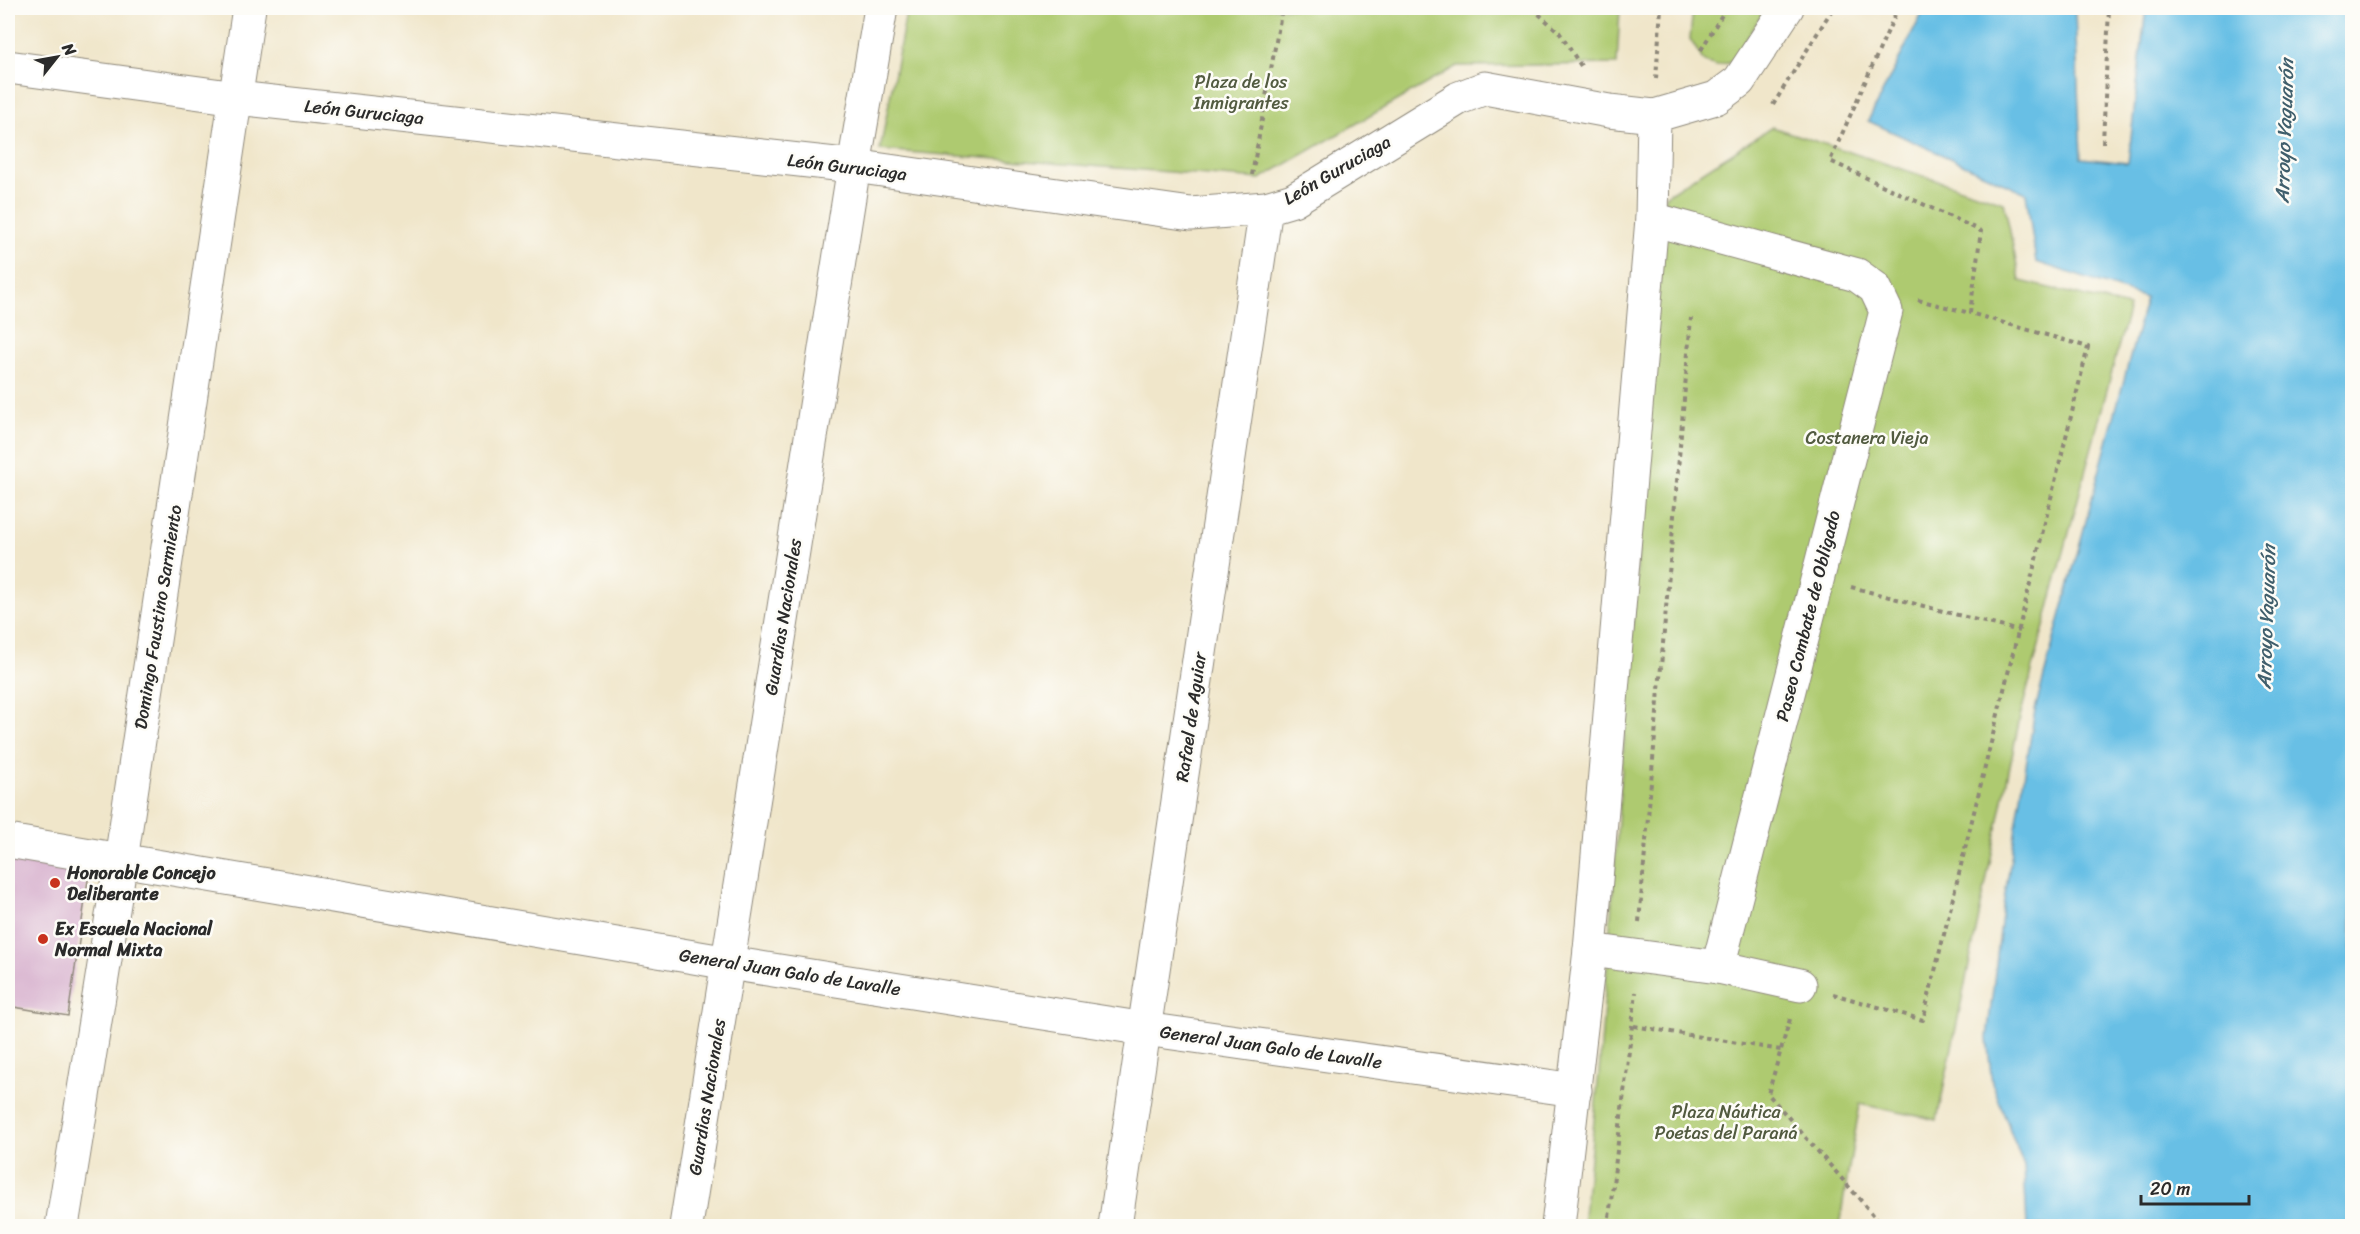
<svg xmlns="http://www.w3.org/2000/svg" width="2360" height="1234" font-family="Sriracha,sans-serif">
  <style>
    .green { fill: #aeca70; stroke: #6c7a4e; stroke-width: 1.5 }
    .water { fill: #68bfe5; stroke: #4a7588; stroke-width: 1.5 }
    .building { fill: #d5adcc }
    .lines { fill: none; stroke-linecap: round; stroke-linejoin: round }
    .minor-casing { stroke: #8e887a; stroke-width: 35 }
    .tertiary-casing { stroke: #8e887a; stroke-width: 35 }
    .secondary-casing { stroke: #8e887a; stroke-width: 35 }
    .path { stroke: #8e887a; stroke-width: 4; stroke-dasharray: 4.5 4.5; stroke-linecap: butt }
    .minor { stroke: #fff; stroke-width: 33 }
    .tertiary { stroke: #fff; stroke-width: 33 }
    .secondary { stroke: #fff; stroke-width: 33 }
    .poi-dot { fill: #c8321e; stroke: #fdfcf7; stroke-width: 2 }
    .labels { text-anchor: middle; stroke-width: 5; stroke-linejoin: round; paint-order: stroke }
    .park-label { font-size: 18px; fill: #525b40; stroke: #fdfcf7 }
    .street-label { font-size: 18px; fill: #2b2b2b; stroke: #fdfcf7 }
    .poi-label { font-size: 18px; font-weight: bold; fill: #2b2b2b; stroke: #fdfcf7; text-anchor: start }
    .water-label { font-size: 20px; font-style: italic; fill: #405f6c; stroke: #fdfcf7 }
  </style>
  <rect width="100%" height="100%" fill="#fdfcf7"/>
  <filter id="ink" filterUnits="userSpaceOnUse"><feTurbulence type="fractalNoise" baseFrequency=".0167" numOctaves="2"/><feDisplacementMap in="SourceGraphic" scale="12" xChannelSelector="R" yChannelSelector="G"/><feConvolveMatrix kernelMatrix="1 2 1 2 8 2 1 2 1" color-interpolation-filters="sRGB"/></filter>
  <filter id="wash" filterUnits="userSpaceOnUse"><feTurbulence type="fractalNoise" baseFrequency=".008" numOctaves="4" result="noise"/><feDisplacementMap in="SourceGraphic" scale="24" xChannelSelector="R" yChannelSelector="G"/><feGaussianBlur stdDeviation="1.35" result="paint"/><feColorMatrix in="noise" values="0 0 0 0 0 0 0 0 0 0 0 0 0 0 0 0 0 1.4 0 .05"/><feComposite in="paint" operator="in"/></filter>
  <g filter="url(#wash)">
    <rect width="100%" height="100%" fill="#f0e6ca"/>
    <g class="green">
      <path d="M907,8h713l-3,56 -160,2 -197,113 -380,-29z"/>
      <path d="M1693,8h73l-34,54 -16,4 -12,-4 -14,-23z"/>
      <path d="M1772,127l232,75 16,79 109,26 -109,410 -83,403 -77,-16 -21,122h-256l16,-153 66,-877z"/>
    </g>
    <path class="water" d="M1925,8h135l15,5 6,145 47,5 18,-155h206v1218h-325l-3,-60 -32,-83 -5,-45 16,-131 32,-197 111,-412 -110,-36 -10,-69 -158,-72z"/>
    <g id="blocks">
      <path class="building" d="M8,850l73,9 8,14 -21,143 -60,-10z"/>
    </g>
  </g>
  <g filter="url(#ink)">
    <use href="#blocks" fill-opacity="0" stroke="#8e887a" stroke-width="1.5"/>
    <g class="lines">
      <defs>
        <g id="minor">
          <path d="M8,67l229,31 617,68 337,48 75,-6 27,-8 166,-102 26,-10 124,23 45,5"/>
          <path d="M1652,219l205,56 18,13 11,23 -168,656"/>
          <path d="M8,841l721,122 416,66 430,61"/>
          <path d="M1590,950l128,17 82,18"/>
          <path d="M686,1226l168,-1060 27,-158"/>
          <path d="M1115,1226l151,-1018"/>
        </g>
        <path id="tertiary" d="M62,1226l59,-366 128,-852"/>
        <path id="secondary" d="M1558,1226l32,-276 62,-731 2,-103 62,-18 23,-17 48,-73"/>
      </defs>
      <use href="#minor" class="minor-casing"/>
      <use href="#tertiary" class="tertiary-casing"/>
      <use href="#secondary" class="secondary-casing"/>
      <g class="path">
        <path d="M1532,8l27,24 24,37"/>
        <path d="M1701,50l25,-42"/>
        <path d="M1656,79l5,-71"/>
        <path d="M1773,105l60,-97"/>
        <path d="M2103,143l6,-135"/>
        <path d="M1252,175l30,-167"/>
        <path d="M1918,300l52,13"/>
        <path d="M1851,587l168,44"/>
        <path d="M1639,922l52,-604"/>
        <path d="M1833,994l90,26 165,-673 -118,-34 11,-82 -151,-70 68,-153"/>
        <path d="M1790,1019l-22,75 115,132"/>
        <path d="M1634,1026l147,24"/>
        <path d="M1608,1226l28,-234"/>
      </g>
      <use href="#minor" class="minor"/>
      <use href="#tertiary" class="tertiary"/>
      <use href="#secondary" class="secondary"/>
    </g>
  </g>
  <g class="poi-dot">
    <circle cx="55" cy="883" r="6"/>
    <circle cx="43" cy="939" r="6"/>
  </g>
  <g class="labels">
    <g class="park-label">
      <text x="1241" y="88">Plaza de los<tspan x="1241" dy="21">Inmigrantes</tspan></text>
      <text x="1867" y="444">Costanera Vieja</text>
      <text x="1726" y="1118">Plaza Náutica<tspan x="1726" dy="21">Poetas del Paraná</tspan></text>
    </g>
    <g class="street-label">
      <text transform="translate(364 112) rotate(6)" y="6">León Guruciaga</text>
      <text transform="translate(847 167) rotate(7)" y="6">León Guruciaga</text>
      <text transform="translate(1337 170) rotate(-30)" y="6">León Guruciaga</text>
      <text transform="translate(1808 616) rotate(-76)" y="6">Paseo Combate de Obligado</text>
      <text transform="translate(158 617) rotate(-81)" y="6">Domingo Faustino Sarmiento</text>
      <text transform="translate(783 617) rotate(-81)" y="6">Guardias Nacionales</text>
      <text transform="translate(1191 717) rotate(-82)" y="6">Rafael de Aguiar</text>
      <text transform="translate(790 972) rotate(9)" y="6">General Juan Galo de Lavalle</text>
      <text transform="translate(1271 1047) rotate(8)" y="6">General Juan Galo de Lavalle</text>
      <text transform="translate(707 1097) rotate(-81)" y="6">Guardias Nacionales</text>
    </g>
    <g class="poi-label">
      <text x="67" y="879">Honorable Concejo<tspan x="67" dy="21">Deliberante</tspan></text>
      <text x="55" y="935">Ex Escuela Nacional<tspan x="55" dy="21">Normal Mixta</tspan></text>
    </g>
    <g class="water-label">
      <text transform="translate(2284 131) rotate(-88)" y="7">Arroyo Yaguarón</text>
      <text transform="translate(2266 617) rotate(-88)" y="7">Arroyo Yaguarón</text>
    </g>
  </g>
  <rect width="2360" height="1234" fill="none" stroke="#fdfcf7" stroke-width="30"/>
  <g transform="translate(57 57) rotate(59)" stroke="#fdfcf7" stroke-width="4.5" paint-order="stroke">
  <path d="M0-4.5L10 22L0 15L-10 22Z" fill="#2b2b2b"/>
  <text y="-9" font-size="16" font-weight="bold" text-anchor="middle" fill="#2b2b2b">N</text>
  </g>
  <path d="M2141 1195v9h108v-9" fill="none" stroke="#2b2b2b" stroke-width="3"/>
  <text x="2150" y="1195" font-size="18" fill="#2b2b2b" stroke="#fdfcf7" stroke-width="4.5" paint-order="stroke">20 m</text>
</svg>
